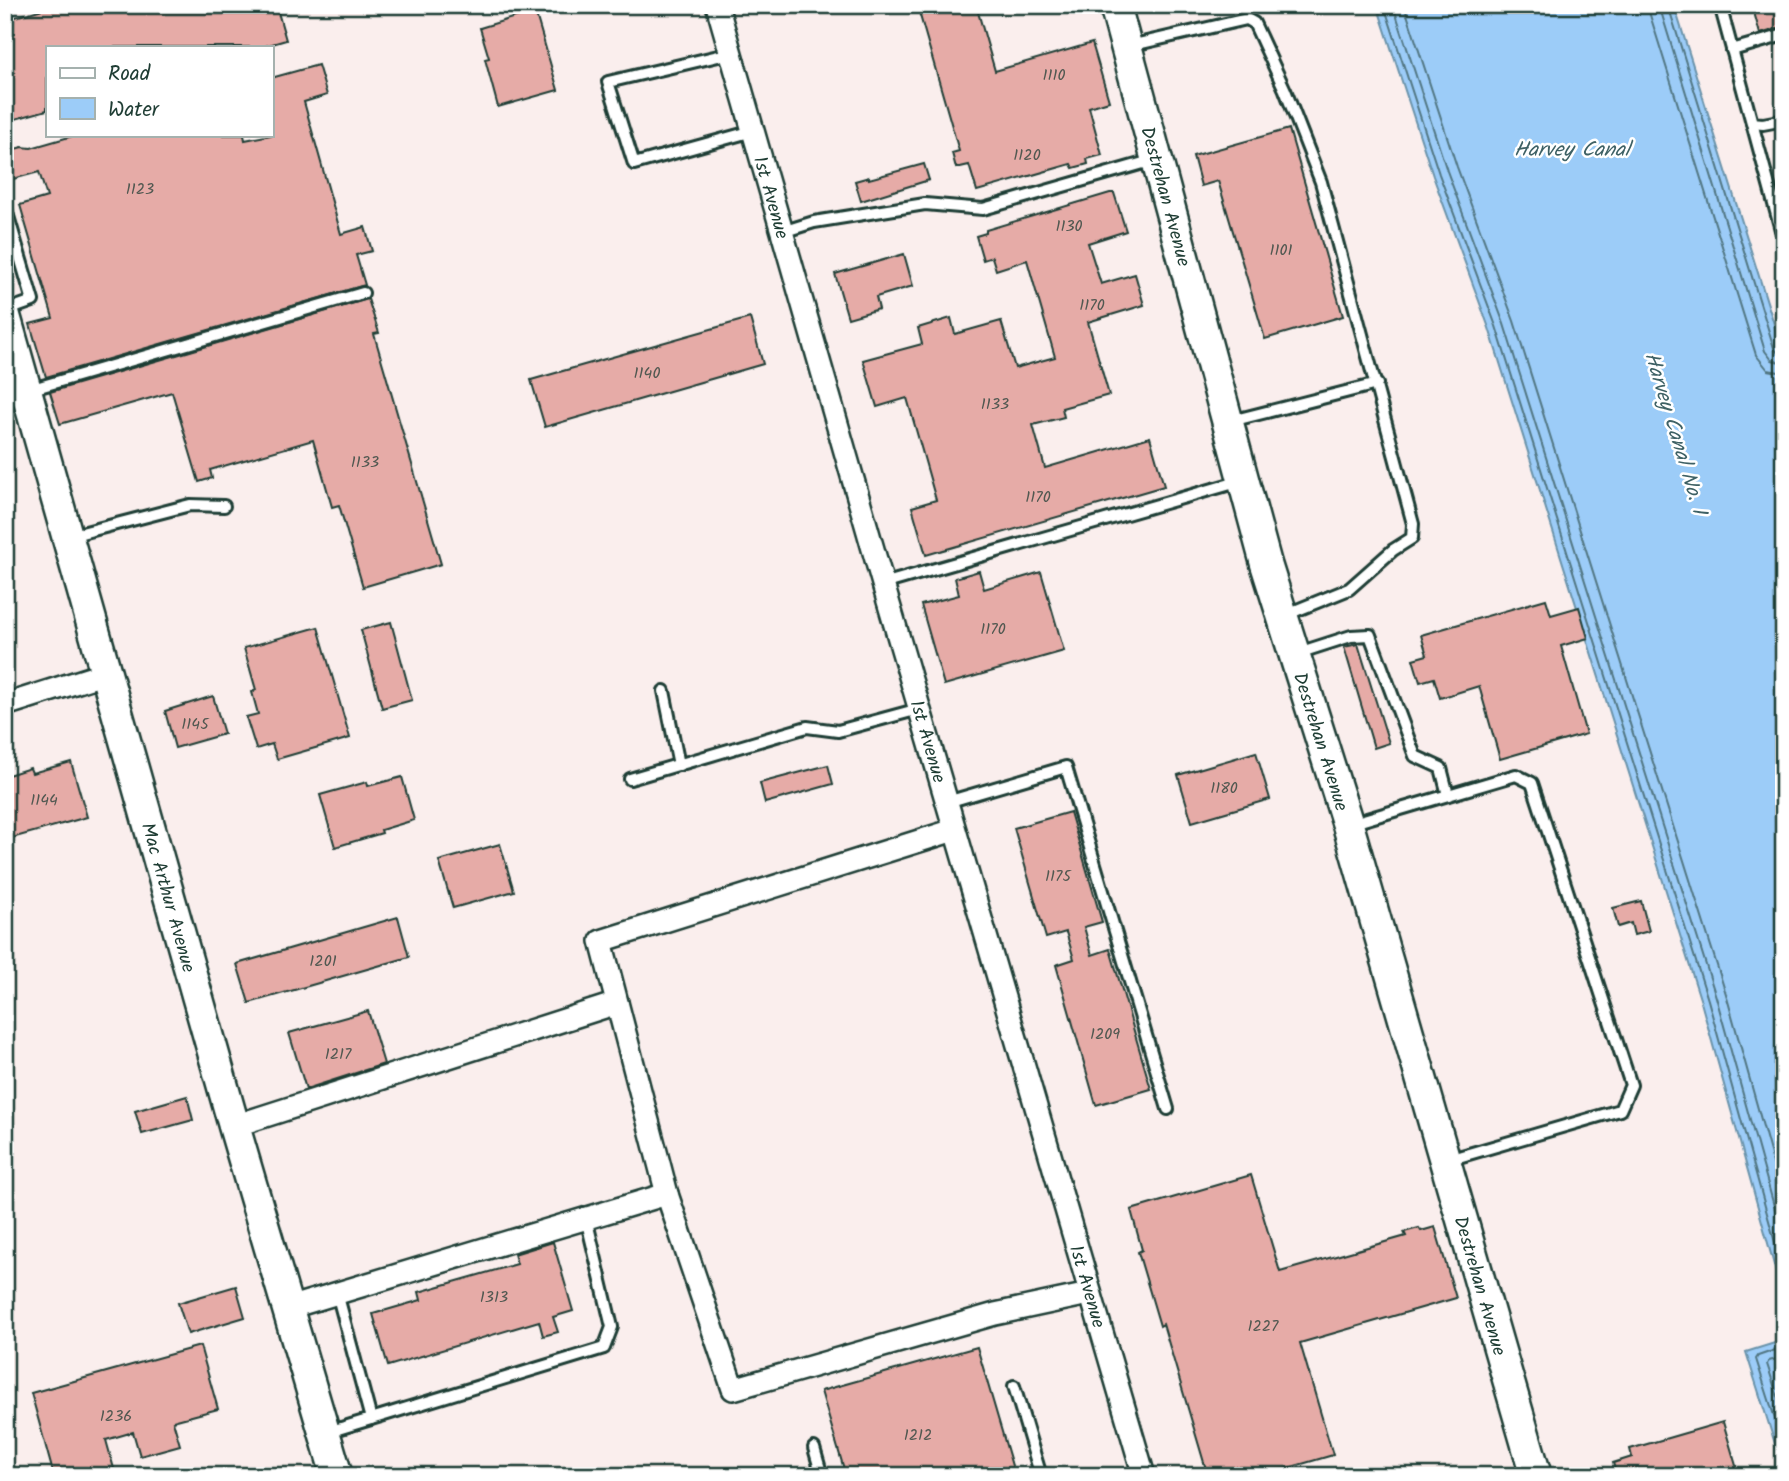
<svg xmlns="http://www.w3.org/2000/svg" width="1789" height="1481" font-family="Kalam,sans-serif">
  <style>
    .water { fill: #9cccf8; stroke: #6a93aa; stroke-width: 2 }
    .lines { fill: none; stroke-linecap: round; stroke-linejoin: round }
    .shore { stroke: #517682; stroke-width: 2 }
    .building { fill: #e6aba7; stroke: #1f3d34; stroke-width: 2 }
    .lane-casing { stroke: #1f3d34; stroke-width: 16 }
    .street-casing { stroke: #1f3d34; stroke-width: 26 }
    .secondary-casing { stroke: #1f3d34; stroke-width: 35 }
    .lane { stroke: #fff; stroke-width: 10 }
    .street { stroke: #fff; stroke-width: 21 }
    .secondary { stroke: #fff; stroke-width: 30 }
    .labels { text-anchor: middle; stroke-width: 5; stroke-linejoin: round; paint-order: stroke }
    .number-label { font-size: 16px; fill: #515851 }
    .street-label { font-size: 19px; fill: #1f3d34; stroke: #fff }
    .water-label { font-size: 21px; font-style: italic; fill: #3e6165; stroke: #fff }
  </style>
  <rect width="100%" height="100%" fill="#faeeed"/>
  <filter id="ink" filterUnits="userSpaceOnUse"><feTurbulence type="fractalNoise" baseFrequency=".0143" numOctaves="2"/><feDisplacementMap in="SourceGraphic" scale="14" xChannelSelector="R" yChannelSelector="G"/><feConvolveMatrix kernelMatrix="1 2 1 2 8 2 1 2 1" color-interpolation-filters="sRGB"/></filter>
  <g filter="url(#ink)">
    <g class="water">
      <path d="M1377,5h297l110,351v945l-83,-299 -212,-674 -56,-152z"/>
      <path d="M1784,1340v132l-38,-120z"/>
    </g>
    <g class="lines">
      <g class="shore">
        <path d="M1384,5l55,169 57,152 212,674 76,275"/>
        <path d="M1393,5l54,166 57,153 212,673 68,245"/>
        <path d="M1404,5l53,162 57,154 212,673 58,208"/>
        <path d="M1649,5l1,10 106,340 12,15 16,3"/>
        <path d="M1659,5l106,346 7,9 12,3"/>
        <path d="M1668,5l106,343 4,5 6,1"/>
        <path d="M1784,1347l-26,9 -2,3 28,88"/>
        <path d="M1784,1357l-15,4 -2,3 17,52"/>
      </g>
    </g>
    <g class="building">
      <path d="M56,5h220l10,35 -24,7h-215v63l-42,12v-102z"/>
      <path d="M917,5h59l19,66 97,-28 17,58 -20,6 13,48 -15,4 1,5 -15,4 -2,-4 -94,27 -8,-26 -13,3 -4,-15 7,-2z"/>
      <path d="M1752,5h32v22l-24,7z"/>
      <path d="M535,11l23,79 -60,17 -13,-48 4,-1 -9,-30z"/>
      <path d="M318,65l9,30 -23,7 37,132 24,-7 7,24 -16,4 9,30 -319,92 -16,-53 23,-6 -33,-113 27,-8 -8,-25 -26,7 -8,-27 17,-5 9,1 45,-13h168l1,5 26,-5v-57z"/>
      <path d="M1289,129l54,187 -78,23 -47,-158 -17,5 -8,-30z"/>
      <path d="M924,164l5,16 -68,21 -6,-20 14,-4v2z"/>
      <path d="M1110,193h4l12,38 -38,12 13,41 34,-10 9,31 -56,17 21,73 -47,13 2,9 -31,8 12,43 105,-31 14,49 -238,69 -14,-48 24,-7 -29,-102 -30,9 -14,-47 59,-16 -4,-16 33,-10 4,16 46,-13 14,47 40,-11 -28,-97 -31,10 -4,-13 -9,3 -7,-24 10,-3v-3z"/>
      <path d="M904,254l9,32 -37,11 3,12 -31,9 -13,-44z"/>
      <path d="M368,299l11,34 -5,1 67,230 -78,23 -24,-82 -7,2 -19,-67 -103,30 2,8 -13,4 -27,-90 -112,32 -10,-32z"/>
      <path d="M750,318l13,46 -218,63 -14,-47z"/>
      <path d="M979,571l5,18 57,-17 23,79 -120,34 -23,-80 38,-10 -4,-17z"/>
      <path d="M1546,599l5,16 28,-8 9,31 -27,8 25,88 -86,25 -21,-73 -39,12 -6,-20 -14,4 -7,-23 14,-4 -6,-20z"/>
      <path d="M391,622l21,78 -30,8 -21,-78z"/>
      <path d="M318,627l32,111 -73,21 -5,-15 -16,5 -10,-32 12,-3 -6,-22 4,-2 -12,-42z"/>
      <path d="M1358,644l31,99 -15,5 -30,-101z"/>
      <path d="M213,696l11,38 -49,14 -10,-37z"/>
      <path d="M1256,752l14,47 -78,23 -14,-47z"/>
      <path d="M71,762l16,55 -82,23v-64l25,-8 2,5z"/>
      <path d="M828,765l5,19 -68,19 -5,-20z"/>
      <path d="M402,777l12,43 -33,10 1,3 -47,14 -15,-52 47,-13 1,4z"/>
      <path d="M1070,812l32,110 -18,5 8,28 18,-6 41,140 -55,16 -40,-140 18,-6 -8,-27 -20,6 -32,-110z"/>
      <path d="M500,844l14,47 -61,17 -14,-47z"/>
      <path d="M1641,901l8,30 -15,4 -3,-12 -13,4 -5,-19z"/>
      <path d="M398,917l11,40 -160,46 -12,-39z"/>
      <path d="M368,1011l16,53 -78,25 -17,-56z"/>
      <path d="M187,1096l6,24 -51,14 -7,-23z"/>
      <path d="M1251,1175l29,97 126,-36 -2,-4 15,-4 2,3 14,-4 21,71 -156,45 33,112 -73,21h-52l-45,-152 -3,2 -22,-74 4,-2 -11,-40z"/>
      <path d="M553,1242l20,69 -20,6 5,15 -15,4 -4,-15 -151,45 -15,-52 48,-14 -2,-8 98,-28 -3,-10z"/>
      <path d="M236,1286l9,31 -57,17 -10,-31z"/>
      <path d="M200,1346l18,63 -45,12 7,24 -40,11 -7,-24 -27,8 10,36h-62l-23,-83z"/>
      <path d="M977,1347l38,129h-169l-25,-85z"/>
      <path d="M1723,1422l14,47 -24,7h-96l-4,-13 19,-6 -2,-8z"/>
    </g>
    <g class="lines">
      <defs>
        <g id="lane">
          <path d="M1720,5l32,118 11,1 21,-4"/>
          <path d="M1129,46l118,-27 7,4 31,67 36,92 92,342 -1,14 -19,12 -44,39 -64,26"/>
          <path d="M1732,50l52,-15"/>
          <path d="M731,53l-123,29 26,82 119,-33"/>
          <path d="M1752,123l29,107"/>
          <path d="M5,206l28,95 -28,10"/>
          <path d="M782,232l32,-10 111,-18 58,5 171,-49"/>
          <path d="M29,390l334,-97"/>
          <path d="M1231,421l146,-37"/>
          <path d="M70,536l120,-31 34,1"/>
          <path d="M883,584l358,-103"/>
          <path d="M1295,654l56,-18 19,-1 45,121 26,12 7,27"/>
          <path d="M664,691l15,74"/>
          <path d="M630,779l177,-52 31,4 81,-22"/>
          <path d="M947,802l119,-35 102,342"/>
          <path d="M1350,824l166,-49 16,8 99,302 -11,25 -172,50"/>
          <path d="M1014,1386l27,90"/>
          <path d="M371,1419l233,-71 8,-21 -26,-109"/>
          <path d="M328,1432l43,-13 -34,-126"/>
          <path d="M814,1448l8,28"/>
        </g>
        <g id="street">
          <path id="s1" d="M717,5l166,579 261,892"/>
          <path d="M5,705l101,-32"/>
          <path d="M954,830l-353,111 66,253 66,195 262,-75 94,-20"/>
          <path d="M234,1126l383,-123"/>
          <path d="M288,1308l379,-114"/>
        </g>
        <g id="secondary">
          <path id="s2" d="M1115,5l151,559 82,261 188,651"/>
          <path id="s3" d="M5,316l229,810 103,350"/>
        </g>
      </defs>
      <use href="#lane" class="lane-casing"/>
      <use href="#street" class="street-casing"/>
      <use href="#secondary" class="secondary-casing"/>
      <use href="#lane" class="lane"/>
      <use href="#street" class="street"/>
      <use href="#secondary" class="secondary"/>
    </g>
  </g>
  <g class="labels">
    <g class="number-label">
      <text x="1054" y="80">1110</text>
      <text x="1027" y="160">1120</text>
      <text x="140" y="194">1123</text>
      <text x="1069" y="231">1130</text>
      <text x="1281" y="255">1101</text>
      <text x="1092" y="310">1170</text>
      <text x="647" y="378">1140</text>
      <text x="995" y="409">1133</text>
      <text x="365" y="467">1133</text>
      <text x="1038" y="502">1170</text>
      <text x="993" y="634">1170</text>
      <text x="195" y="729">1145</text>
      <text x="1224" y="793">1180</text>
      <text x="44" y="805">1144</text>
      <text x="1058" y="881">1175</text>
      <text x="323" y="966">1201</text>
      <text x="1105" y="1039">1209</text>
      <text x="338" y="1059">1217</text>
      <text x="494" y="1302">1313</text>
      <text x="1263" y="1331">1227</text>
      <text x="116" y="1421">1236</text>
      <text x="918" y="1440">1212</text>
    </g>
    <g class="street-label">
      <text dy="7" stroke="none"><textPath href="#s1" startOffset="200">1st Avenue</textPath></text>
      <text dy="7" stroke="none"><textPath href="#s2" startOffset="198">Destrehan Avenue</textPath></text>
      <text dy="7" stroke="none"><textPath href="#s1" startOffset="766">1st Avenue</textPath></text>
      <text dy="7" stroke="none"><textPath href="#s2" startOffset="765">Destrehan Avenue</textPath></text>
      <text dy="7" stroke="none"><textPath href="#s3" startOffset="604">Mac Arthur Avenue</textPath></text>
      <text dy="7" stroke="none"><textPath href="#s1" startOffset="1334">1st Avenue</textPath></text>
      <text dy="7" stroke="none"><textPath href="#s2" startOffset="1332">Destrehan Avenue</textPath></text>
    </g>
    <g class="water-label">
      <text x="1572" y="156">Harvey Canal</text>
      <text transform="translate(1676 433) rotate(73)" y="7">Harvey Canal No. 1</text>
    </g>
  </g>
  <rect width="1789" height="1481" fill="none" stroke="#fff" stroke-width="28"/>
  <rect x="14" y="14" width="1761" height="1453" fill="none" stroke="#1f3d34" stroke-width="2.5" filter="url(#ink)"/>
  <rect x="46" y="46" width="228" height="91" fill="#ffffff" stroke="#a5b1ae" stroke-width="2"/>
  <rect x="60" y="68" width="35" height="10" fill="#ffffff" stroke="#a5b1ae" stroke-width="2"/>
  <text x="108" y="80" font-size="21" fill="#1f3d34">Road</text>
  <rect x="60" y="98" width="35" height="21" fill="#9cccf8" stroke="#a5b1ae" stroke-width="2"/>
  <text x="108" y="116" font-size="21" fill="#1f3d34">Water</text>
</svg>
